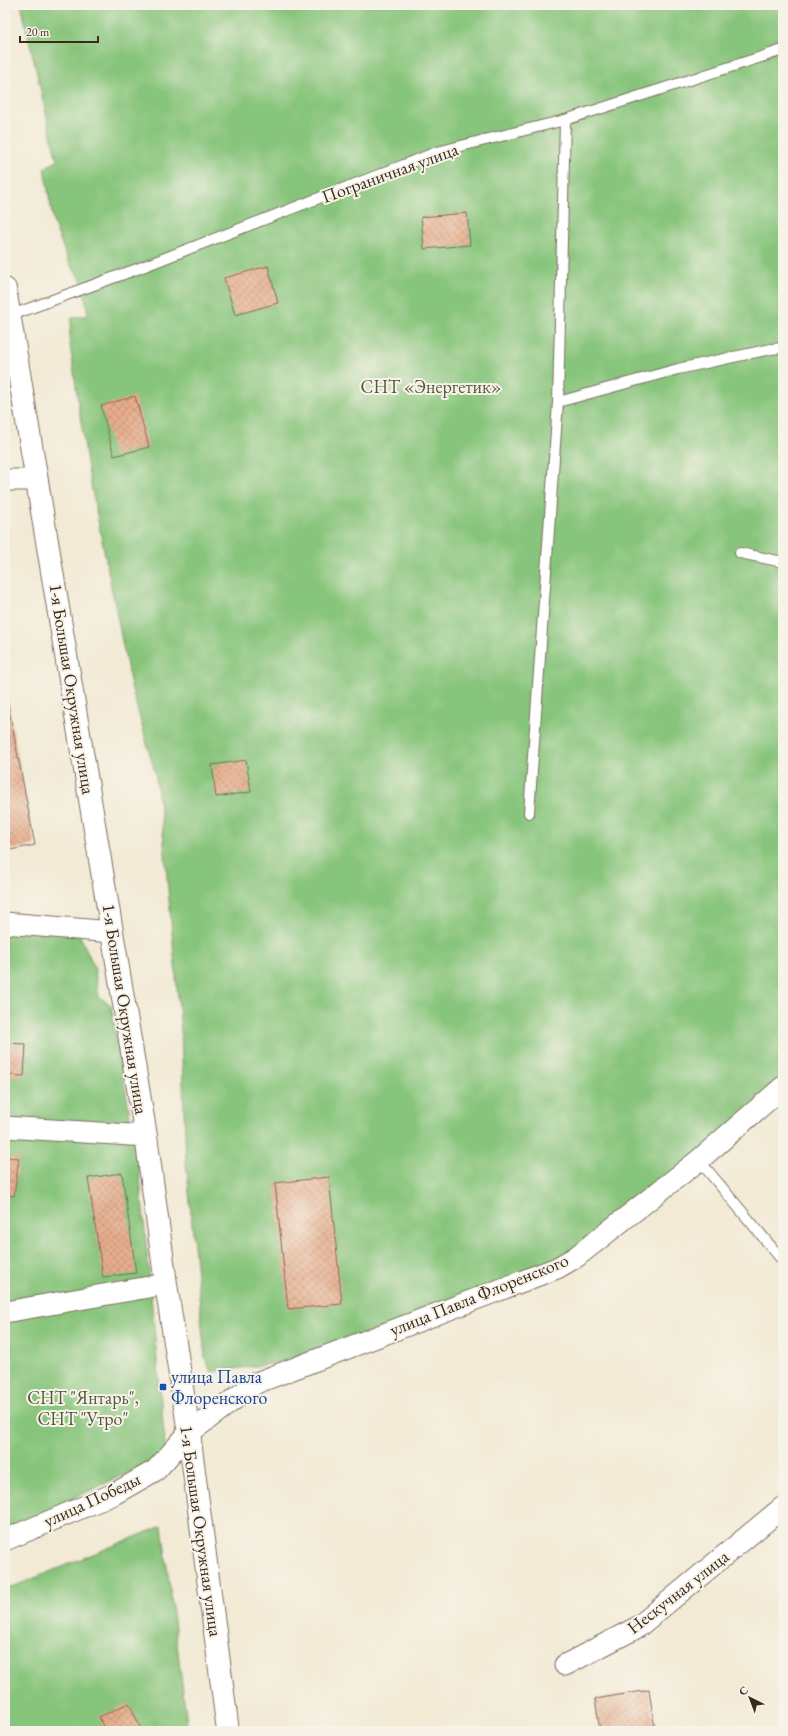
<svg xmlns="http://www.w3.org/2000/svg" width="788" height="1736" font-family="'EB Garamond',serif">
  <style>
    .garden { fill: #88c57b; stroke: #62784c }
    .building { fill: url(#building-cross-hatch) }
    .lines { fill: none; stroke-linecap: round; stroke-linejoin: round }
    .service-casing { stroke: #7b6d5e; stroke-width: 12 }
    .minor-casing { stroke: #7b6d5e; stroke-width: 23 }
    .tertiary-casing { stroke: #7b6d5e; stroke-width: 24 }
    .service { stroke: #fff; stroke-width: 10 }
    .minor { stroke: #fff; stroke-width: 21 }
    .tertiary { stroke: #fff; stroke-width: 22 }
    .transit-dot { fill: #1a4fb4; stroke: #f7f3e8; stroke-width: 1.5 }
    .labels { text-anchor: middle; stroke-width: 4; stroke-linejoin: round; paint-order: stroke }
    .street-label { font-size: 18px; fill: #3b2a1e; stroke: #f7f3e8 }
    .park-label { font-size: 18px; fill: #52583a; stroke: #f7f3e8 }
    .transit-label { font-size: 18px; fill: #164399; stroke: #f7f3e8; text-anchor: start }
  </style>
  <defs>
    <pattern id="building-cross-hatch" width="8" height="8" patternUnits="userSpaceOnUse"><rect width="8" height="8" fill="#e8af8e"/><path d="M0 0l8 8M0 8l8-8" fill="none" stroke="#bd8f73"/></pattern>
  </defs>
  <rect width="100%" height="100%" fill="#f7f3e8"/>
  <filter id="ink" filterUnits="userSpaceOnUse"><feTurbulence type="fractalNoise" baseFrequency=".025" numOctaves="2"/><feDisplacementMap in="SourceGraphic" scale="8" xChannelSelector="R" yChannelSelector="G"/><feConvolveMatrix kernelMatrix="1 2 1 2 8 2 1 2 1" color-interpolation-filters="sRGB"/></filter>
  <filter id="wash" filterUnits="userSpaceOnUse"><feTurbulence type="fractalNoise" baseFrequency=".012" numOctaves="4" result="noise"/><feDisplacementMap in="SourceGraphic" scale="16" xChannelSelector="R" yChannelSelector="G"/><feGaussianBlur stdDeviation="0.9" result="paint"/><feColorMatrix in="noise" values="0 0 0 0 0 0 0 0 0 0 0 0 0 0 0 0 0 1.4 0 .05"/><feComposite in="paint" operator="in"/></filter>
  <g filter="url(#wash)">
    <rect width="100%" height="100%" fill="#f2ead5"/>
    <g class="garden">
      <path d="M21,5h762v1086l-213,176 -299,97 -60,8 -6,-14 -19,-196 -5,-130 -19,-210 -7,-49 -24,-87 -43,-216 -19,-132 3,-20 16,-3 -5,-32 -14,-20 -15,-39 -10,-56 13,-7z"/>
      <path d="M5,918l68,3 21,45 5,31 12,8 28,163 27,287 -161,75z"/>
      <path d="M162,1526l26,205h-183v-141z"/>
    </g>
    <g id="blocks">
      <g class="building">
        <path d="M467,213l3,32 -46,4 -3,-32z"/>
        <path d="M268,266l10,37 -43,12 -11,-37z"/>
        <path d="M135,396l14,51 -35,9 -13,-50z"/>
        <path d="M7,699l28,146 -30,6v-151z"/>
        <path d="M246,760l5,32 -35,5 -4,-32z"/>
        <path d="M5,1043l21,1 -2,32 -19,-1z"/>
        <path d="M5,1157l14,1 -5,38 -9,-1z"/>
        <path d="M122,1173l14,100 -33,4 -15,-99z"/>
        <path d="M329,1177l13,127 -54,5 -13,-126z"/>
        <path d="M649,1690l6,40 -9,1h-46l-5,-32z"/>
        <path d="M129,1703l13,28h-37l-6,-14z"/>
      </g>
    </g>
  </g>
  <g filter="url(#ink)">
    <use href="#blocks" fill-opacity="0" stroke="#7b6d5e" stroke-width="1"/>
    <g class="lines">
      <defs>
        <g id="service">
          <path d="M9,316l128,-47 300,-117 128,-32 218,-70"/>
          <path d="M558,402l120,-33 93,-20 12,-1"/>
          <path d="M740,553l43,9"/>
          <path d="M529,813l29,-411 7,-282"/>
          <path d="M699,1160l84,101"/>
        </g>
        <g id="minor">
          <path d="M5,480h32"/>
          <path d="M5,923l107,9"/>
          <path d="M5,1127l141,9"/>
          <path d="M5,1312l161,-28"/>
          <path d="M5,1540l109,-46 42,-24 33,-37 67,-50 301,-115 19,-11 123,-97 84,-73"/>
          <path d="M565,1665l73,-38 145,-120"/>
        </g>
        <path id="tertiary" d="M5,289l141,847 20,148 23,149 39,298"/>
      </defs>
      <use href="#service" class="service-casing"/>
      <use href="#minor" class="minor-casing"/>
      <use href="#tertiary" class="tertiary-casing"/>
      <use href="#service" class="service"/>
      <use href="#minor" class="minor"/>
      <use href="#tertiary" class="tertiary"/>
    </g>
  </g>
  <rect class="transit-dot" x="159" y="1383" width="8" height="8" rx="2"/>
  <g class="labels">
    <g class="street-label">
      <text transform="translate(390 173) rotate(-20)" y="6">Пограничная улица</text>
      <text transform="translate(72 689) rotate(81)" y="6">1-я Большая Окружная улица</text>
      <text transform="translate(125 1009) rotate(81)" y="6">1-я Большая Окружная улица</text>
      <text transform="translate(479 1295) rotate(-22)" y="6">улица Павла Флоренского</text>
      <text transform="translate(92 1500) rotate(-25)" y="6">улица Победы</text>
      <text transform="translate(201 1531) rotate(82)" y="6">1-я Большая Окружная улица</text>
      <text transform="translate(678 1592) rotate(-38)" y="6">Нескучная улица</text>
    </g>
    <g class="park-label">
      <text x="431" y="393">СНТ «Энергетик»</text>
      <text x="83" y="1404">СНТ "Янтарь",<tspan x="83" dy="21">СНТ "Утро"</tspan></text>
    </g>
    <g class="transit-label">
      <text x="171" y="1383">улица Павла<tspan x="171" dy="21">Флоренского</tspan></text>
    </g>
  </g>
  <rect width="788" height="1736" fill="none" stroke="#f7f3e8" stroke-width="20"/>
  <g transform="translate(750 1698) rotate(318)" stroke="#f7f3e8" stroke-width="3" paint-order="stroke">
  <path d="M0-3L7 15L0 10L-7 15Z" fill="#3b2a1e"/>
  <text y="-6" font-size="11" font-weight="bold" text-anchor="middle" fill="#3b2a1e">С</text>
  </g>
  <path d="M20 36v6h78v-6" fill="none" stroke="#3b2a1e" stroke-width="2"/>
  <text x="26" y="36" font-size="12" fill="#3b2a1e" stroke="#f7f3e8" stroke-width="3" paint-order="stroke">20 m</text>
</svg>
